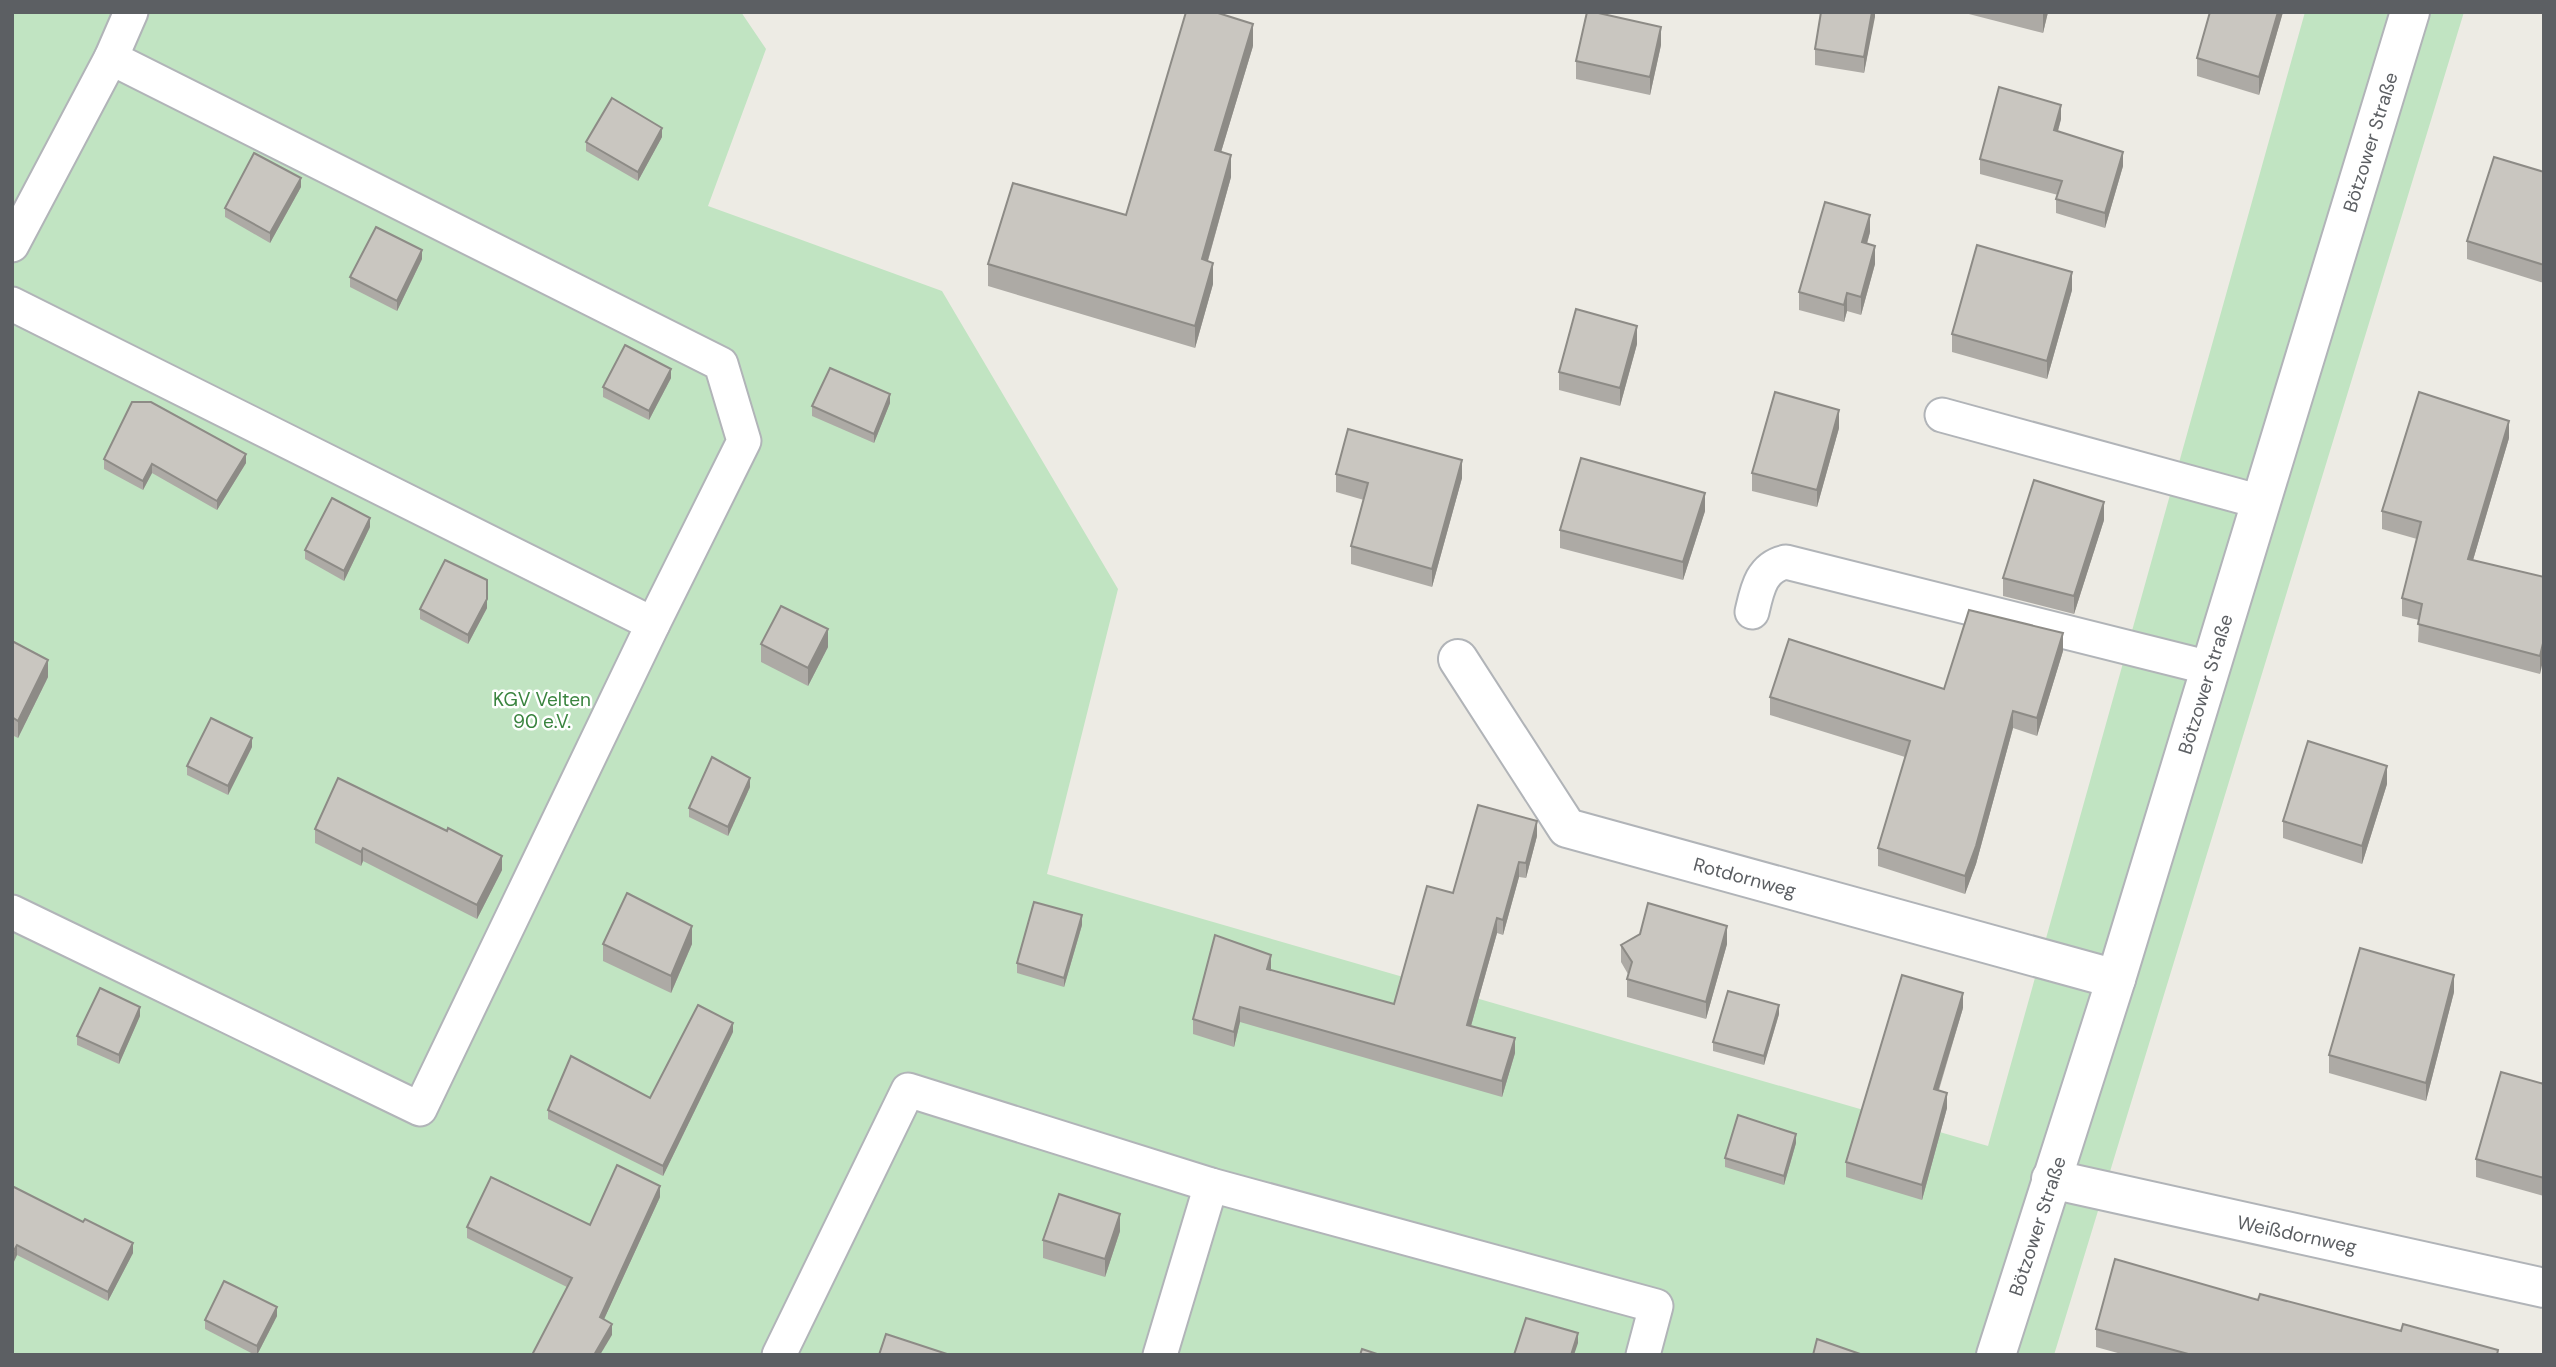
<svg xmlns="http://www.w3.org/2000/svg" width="2556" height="1367" font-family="'DM Sans',sans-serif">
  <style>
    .green { fill: #c1e4c2 }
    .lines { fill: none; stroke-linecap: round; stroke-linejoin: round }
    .service-casing { stroke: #b1b4b8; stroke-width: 37 }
    .minor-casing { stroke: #b1b4b8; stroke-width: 42 }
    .tertiary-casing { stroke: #b1b4b8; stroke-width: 42 }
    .service { stroke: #fff; stroke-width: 33 }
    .minor { stroke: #fff; stroke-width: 38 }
    .tertiary { stroke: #fff; stroke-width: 38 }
    .wall { fill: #adaaa5 }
    .shaded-wall { fill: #8d8b86 }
    .building { fill: #c9c6c0; stroke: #8d8b86; stroke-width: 2 }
    .labels { text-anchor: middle; stroke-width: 5; stroke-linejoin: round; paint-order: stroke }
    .street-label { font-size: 19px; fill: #5c5f63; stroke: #fff }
    .park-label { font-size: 19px; fill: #3a843f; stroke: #fff }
  </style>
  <rect width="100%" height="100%" fill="#edebe4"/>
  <path class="green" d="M12,12h729l25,37 -58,157 234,85 176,298 -71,285 941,272 317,-1134h159l-410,1343h-2042z"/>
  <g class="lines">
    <defs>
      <g id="service">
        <path d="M12,245l99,-187 20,-46"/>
        <path d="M12,304l641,320"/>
        <path d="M1942,415l319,87"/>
        <path d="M1752,612c5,-22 9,-45 34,-50l424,106"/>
        <path d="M12,912l408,197 233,-485 91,-183 -23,-77 -610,-306"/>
        <path d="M779,1355l129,-265 303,95 445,121 -13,49"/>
        <path d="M1160,1355l51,-170"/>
      </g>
      <g id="minor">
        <path d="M1458,659l109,169 549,151"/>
        <path d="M2051,1179l493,109"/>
      </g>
      <path id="tertiary" d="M1996,1355l120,-376 294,-967"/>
    </defs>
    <use href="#service" class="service-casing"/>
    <use href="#minor" class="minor-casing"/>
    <use href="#tertiary" class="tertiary-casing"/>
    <use href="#service" class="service"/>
    <use href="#minor" class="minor"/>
    <use href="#tertiary" class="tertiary"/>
  </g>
  <g class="wall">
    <path d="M1875,12l-11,61 -49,-8v-16z"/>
    <path d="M1961,12h87l-5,21z"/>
    <path d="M2210,12h73l-24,83 -62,-19v-18z"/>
    <path d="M1661,45l-11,50 -74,-16v-18z"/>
    <path d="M1253,46l-32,106 10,25 -23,84 5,23 -18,64 -207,-62v-22l138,-49z"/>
    <path d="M2061,119l-3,12 65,35 -18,62 -49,-15v-14l2,-4 -78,-21v-15z"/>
    <path d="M662,137l-24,44 -52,-30v-9z"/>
    <path d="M2544,172v111l-77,-24v-18z"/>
    <path d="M301,187l-31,56 -45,-26v-9z"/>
    <path d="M1870,232l-3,12 8,20 -14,51 -14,-4 -3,11 -45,-12v-18z"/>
    <path d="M422,259l-25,52 -47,-24v-10z"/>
    <path d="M2072,290l-25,89 -95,-27v-18z"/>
    <path d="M1637,344l-17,62 -61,-16v-18z"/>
    <path d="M671,378l-22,42 -46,-23v-10z"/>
    <path d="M890,403l-16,40 -62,-27v-10z"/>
    <path d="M1839,428l-22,79 -65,-16v-18z"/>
    <path d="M2509,438l-36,122 71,17 -4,97 -122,-32 1,-22 -17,-4v-18l15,-59 -35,-10v-18z"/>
    <path d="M104,459l142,4 -29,47 -65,-37 -9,17 -39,-21z"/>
    <path d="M1336,474l126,4 -30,109 -81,-23v-18l13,-46 -28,-8z"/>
    <path d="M1705,511l-22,69 -123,-32v-18z"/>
    <path d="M2104,520l-30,94 -71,-18v-18z"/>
    <path d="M370,527l-26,54 -39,-22v-9z"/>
    <path d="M487,608l-19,36 -48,-25v-10z"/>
    <path d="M12,641l36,36 -30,61 -6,-3z"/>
    <path d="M761,644l67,3 -20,39 -47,-24z"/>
    <path d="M2063,651l-26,85 -24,-8 -37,136 -11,30 -87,-28v-18l27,-91 -135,-42v-18l174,-8z"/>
    <path d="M252,747l-24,48 -41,-20v-9z"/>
    <path d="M2387,784l-25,80 -79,-26v-17z"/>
    <path d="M750,787l-22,49 -39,-19v-9z"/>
    <path d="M315,829l132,2 55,39 -25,49 -114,-58 -2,5 -46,-23z"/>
    <path d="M1537,836l-11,42 -7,-1 -16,58 -6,-2 -26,93 44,27 -13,44 -262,-75 -6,25 -41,-13v-15l78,-49 123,34 59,-111z"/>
    <path d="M1082,925l-18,62 -47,-14v-10z"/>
    <path d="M603,944h89l-21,49 -68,-32z"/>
    <path d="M1727,944l-21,75 -79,-22v-18l1,-5 -7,-12v-17z"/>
    <path d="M2454,992l-28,109 -97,-28v-18z"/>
    <path d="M1963,1008l-24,82 8,18 -25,92 -76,-23v-15z"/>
    <path d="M1779,1014l-15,51 -51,-14v-9z"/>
    <path d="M140,1016l-21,48 -42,-19v-9z"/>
    <path d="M733,1032l-70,144 -115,-57v-9l102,-12z"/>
    <path d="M2544,1084v112l-68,-19v-18z"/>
    <path d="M1796,1143l-12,42 -59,-18v-9z"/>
    <path d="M12,1186l121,67 -25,48 -91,-46 -5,9z"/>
    <path d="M660,1197l-56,122 8,16 -45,-48 -100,-49v-11l123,-2z"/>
    <path d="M1120,1231l-15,46 -62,-19v-18z"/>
    <path d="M2258,1300l143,31 97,24h-373l-29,-8v-18z"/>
    <path d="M277,1316l-20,39h-2l-50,-26v-9z"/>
  </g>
  <g class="shaded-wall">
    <path d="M1872,12h3v5l-11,56v-16z"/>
    <path d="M2043,12h5l-5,21z"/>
    <path d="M2278,12h5l-24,83v-18z"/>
    <path d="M1253,24v22l-38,126v-22z"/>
    <path d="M1661,27v18l-11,50v-18z"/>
    <path d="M2061,105v14l-7,26v-15z"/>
    <path d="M662,128v9l-24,44v-9z"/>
    <path d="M2123,152v14l-18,62v-15z"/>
    <path d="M1231,155v22l-29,104v-22z"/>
    <path d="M301,178v9l-31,56v-10z"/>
    <path d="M1870,215v17l-8,28v-18z"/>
    <path d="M1875,246v18l-14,51v-18z"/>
    <path d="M422,250v9l-25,52v-10z"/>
    <path d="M1213,263v21l-18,64v-22z"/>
    <path d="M2072,272v18l-25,89v-18z"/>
    <path d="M1847,293v18l-3,11v-17z"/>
    <path d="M1637,326v18l-17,62v-18z"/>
    <path d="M671,369v9l-22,42v-9z"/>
    <path d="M890,394v9l-16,40v-9z"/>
    <path d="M1839,410v18l-22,79v-17z"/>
    <path d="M2509,421v17l-41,139v-18z"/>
    <path d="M246,454v9l-29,47v-9z"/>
    <path d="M1462,460v18l-30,109v-18z"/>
    <path d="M152,464v9l-9,17v-9z"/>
    <path d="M1705,493v18l-22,69v-18z"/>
    <path d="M2104,502v18l-30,94v-18z"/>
    <path d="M370,518v9l-26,54v-10z"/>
    <path d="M487,599v9l-19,36v-9z"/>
    <path d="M828,629v18l-20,39v-18z"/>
    <path d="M2063,633v18l-26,85v-18z"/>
    <path d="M2544,639v18l-4,17v-18z"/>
    <path d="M48,660v17l-30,61v-17z"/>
    <path d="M2013,711v17l-37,136 -11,30v-18z"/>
    <path d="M252,738v9l-24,48v-9z"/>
    <path d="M2387,766v18l-25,80v-18z"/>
    <path d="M750,778v9l-22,49v-9z"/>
    <path d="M1537,821v15l-11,42v-15z"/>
    <path d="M363,848v13l-2,5v-14z"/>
    <path d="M502,856v14l-25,49v-14z"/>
    <path d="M1519,862v15l-16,58v-15z"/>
    <path d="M1082,915v10l-18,62v-9z"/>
    <path d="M1497,918v15l-30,107v-15z"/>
    <path d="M692,926v18l-21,49v-17z"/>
    <path d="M1727,926v18l-21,75v-17z"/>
    <path d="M1271,955v16l-4,-2z"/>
    <path d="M2454,975v17l-28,109v-18z"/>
    <path d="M1963,993v15l-29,96v-15z"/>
    <path d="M1779,1005v9l-15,51v-9z"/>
    <path d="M140,1007v9l-21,48v-9z"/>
    <path d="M1240,1007v15l-6,25v-15z"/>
    <path d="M733,1023v9l-70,144v-10z"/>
    <path d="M1515,1038v15l-13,44v-16z"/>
    <path d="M1947,1093v15l-25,92v-15z"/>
    <path d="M1796,1134v9l-12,42v-9z"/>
    <path d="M660,1186v11l-60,131v-11z"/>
    <path d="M1120,1214v17l-15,46v-18z"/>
    <path d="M133,1243v10l-25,48v-9z"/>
    <path d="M17,1245v10l-4,9v-9z"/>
    <path d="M277,1307v9l-20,39v-9z"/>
    <path d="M612,1324v11l-12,20h-6z"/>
    <path d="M1578,1333v10l-4,12h-3z"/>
  </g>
  <g class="building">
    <path d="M1186,12h29l38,12 -38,126 16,5 -29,104 11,4 -18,63 -207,-62 25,-81 113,32z"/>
    <path d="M1587,12h7l67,15 -11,50 -74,-16z"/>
    <path d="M1821,12h51l-8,45 -49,-8z"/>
    <path d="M2210,12h68l-19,65 -62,-19z"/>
    <path d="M1999,87l62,18 -7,25 69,22 -18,61 -49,-14 6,-18 -82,-22z"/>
    <path d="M612,98l50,30 -24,44 -52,-30z"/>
    <path d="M254,153l47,25 -31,55 -45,-25z"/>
    <path d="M2494,157l50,15v93l-77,-24z"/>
    <path d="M1825,202l45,13 -8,27 13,4 -14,51 -14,-4 -3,12 -45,-13z"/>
    <path d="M376,227l46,23 -25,51 -47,-24z"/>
    <path d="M1977,245l95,27 -25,89 -95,-27z"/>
    <path d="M1576,309l61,17 -17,62 -61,-16z"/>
    <path d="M625,345l46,24 -22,42 -46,-24z"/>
    <path d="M830,368l60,26 -16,40 -62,-28z"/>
    <path d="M1775,392l64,18 -22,80 -65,-17z"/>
    <path d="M2419,392l90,29 -41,138 76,18v62l-4,17 -122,-32 4,-20 -20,-6 19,-76 -39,-11z"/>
    <path d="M132,402h19l95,52 -29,47 -65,-37 -9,17 -39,-22z"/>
    <path d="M1348,429l114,31 -30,109 -81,-23 17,-63 -32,-9z"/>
    <path d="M1581,458l124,35 -22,69 -123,-32z"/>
    <path d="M2034,480l70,22 -30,94 -71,-18z"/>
    <path d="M332,498l38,20 -26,53 -39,-21z"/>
    <path d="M445,560l42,20v19l-19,36 -48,-26z"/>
    <path d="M781,606l47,23 -20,39 -47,-24z"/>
    <path d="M1969,610l94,23 -26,85 -24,-7 -37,135 -11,30 -87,-28 32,-107 -140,-44 19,-58 155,50z"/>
    <path d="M12,641l36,19 -30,61 -6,-4z"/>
    <path d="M211,718l41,20 -24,48 -41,-20z"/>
    <path d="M2308,741l79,25 -25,80 -79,-25z"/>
    <path d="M712,757l38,21 -22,49 -39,-19z"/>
    <path d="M338,778l109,53 1,-3 54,28 -25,49 -114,-57 -2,4 -46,-23z"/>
    <path d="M1478,805l59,16 -11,42 -7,-1 -16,58 -6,-2 -30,107 48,13 -13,43 -262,-74 -6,25 -41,-13 22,-84 56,20 -4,14 127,35 33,-118 26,7z"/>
    <path d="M627,893l65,33 -21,50 -68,-32z"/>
    <path d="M1034,902l48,13 -18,63 -47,-15z"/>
    <path d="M1648,903l79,23 -21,76 -79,-23 5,-17 -11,-17 19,-11z"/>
    <path d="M2360,948l94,27 -28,108 -97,-28z"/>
    <path d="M1902,975l61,18 -29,96 13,4 -25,92 -76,-23z"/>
    <path d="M100,988l40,19 -21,48 -42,-19z"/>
    <path d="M1728,991l51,14 -15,51 -51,-14z"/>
    <path d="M698,1005l35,18 -70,143 -115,-56 23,-54 79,42z"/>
    <path d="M2501,1072l43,12v94l-68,-19z"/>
    <path d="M1738,1115l58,19 -12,42 -59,-18z"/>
    <path d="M617,1165l43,21 -60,131 12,7 -18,31h-62l40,-77 -105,-51 24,-50 99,48z"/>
    <path d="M12,1186l71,36 2,-3 48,24 -25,49 -91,-47 -5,9z"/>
    <path d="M1059,1194l61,20 -15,45 -62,-19z"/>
    <path d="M2115,1259l143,41 2,-6 141,37 2,-7 95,26 -1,5h-305l-96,-26z"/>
    <path d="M224,1281l53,26 -20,39 -52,-26z"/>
    <path d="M1526,1318l52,15 -7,22h-57z"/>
    <path d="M886,1334l64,21h-71z"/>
    <path d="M1817,1339l46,16h-50z"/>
    <path d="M1362,1349l18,6h-20z"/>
  </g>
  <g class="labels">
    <g class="street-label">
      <text transform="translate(2370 142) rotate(-73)" y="7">Bötzower Straße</text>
      <text transform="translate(2205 684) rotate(-73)" y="7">Bötzower Straße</text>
      <text transform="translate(1745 877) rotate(15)" y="7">Rotdornweg</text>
      <text transform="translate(2037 1226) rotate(-72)" y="7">Bötzower Straße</text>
      <text transform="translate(2297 1234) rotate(12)" y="7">Weißdornweg</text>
    </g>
    <g class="park-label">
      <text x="542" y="706">KGV Velten<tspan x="542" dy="22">90 e.V.</tspan></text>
    </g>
  </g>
  <rect width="2556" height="1367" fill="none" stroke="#5c5f63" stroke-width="28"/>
</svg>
